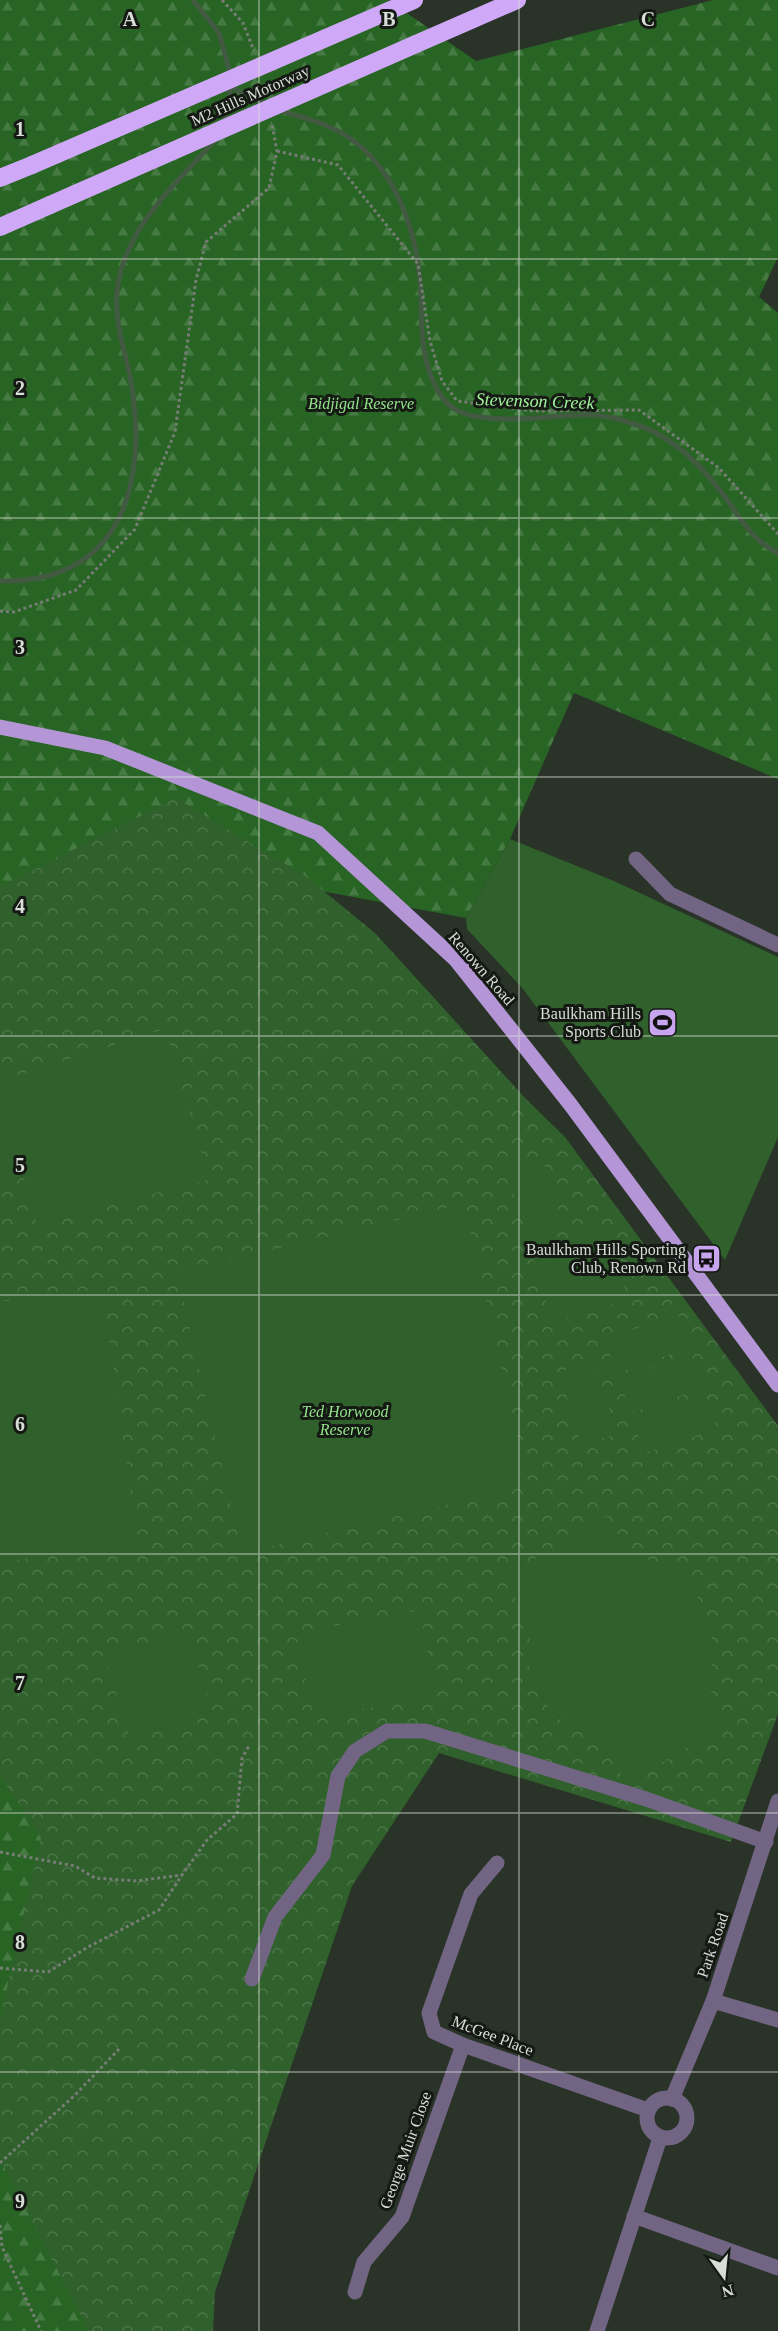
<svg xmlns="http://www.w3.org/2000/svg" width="778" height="2331" font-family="Georgia,serif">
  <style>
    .forest { fill: url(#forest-firs) }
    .park { fill: url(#park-crowns) }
    .garden { fill: #30602c }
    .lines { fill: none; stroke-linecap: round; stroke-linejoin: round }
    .stream { stroke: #425a41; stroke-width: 5 }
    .path { stroke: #757d74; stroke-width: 3; stroke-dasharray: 3 3; stroke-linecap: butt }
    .minor { stroke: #726483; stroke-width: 15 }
    .major { stroke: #b496d7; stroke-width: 15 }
    .highway { stroke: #cfa9f8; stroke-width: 18 }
    .highway-bridge { stroke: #cfa9f8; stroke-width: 18 }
    .grid { fill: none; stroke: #d8ded7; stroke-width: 1.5; stroke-opacity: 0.55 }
    .labels { text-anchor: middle; stroke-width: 6; stroke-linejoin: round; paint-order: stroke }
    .street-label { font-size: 16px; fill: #d8ded7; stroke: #151914 }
    .park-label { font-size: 16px; font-style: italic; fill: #93e58b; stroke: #151914 }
    .poi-label { font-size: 16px; fill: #d8ded7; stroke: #151914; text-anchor: end }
    .water-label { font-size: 18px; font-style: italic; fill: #a1f399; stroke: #151914 }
    .grid-label { font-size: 20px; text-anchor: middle; font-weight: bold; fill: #d8ded7; stroke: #151914; stroke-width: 6; stroke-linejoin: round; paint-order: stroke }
  </style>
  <defs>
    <pattern id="forest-firs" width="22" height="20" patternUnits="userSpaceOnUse" patternTransform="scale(1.5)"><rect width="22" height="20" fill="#286424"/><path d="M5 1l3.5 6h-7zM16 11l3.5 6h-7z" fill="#467a43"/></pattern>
    <pattern id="park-crowns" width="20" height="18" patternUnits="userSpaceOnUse" patternTransform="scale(1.5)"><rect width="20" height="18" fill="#30602c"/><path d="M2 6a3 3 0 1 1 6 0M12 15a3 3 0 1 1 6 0" fill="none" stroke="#4d764a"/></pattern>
  </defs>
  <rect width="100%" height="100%" fill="#293328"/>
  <g class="forest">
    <path d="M0,0h388l88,61 237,-61h65v257l-19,40 19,16v466l-204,-86 -64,146 -44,79 -279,-52 -187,50z"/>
    <path d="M0,1624l138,707h-138z"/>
  </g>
  <path class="park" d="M176,798l128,77 71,58 151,166 39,38 213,289v288l-47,128 -292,-89 -87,133 -137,406 -2,39h-124l-89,-172v-140l41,-181 -41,-62v-889z"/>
  <g class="garden">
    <path d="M510,839l104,42 164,76v180l-53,123 -202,-271 -56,-60 -1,-11z"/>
    <path d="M165,1029l44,150 -172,46 -15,-55 -22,4v-93z"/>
    <path d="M542,1157l22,72 -36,11 -22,-73z"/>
    <path d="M464,1204l64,281 -286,68 -65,-280z"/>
    <path d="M605,1226l23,73 -36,11 -22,-73z"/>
    <path d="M566,1238l22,73 -36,11 -22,-73z"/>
    <path d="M102,1289l36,258 -138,14v-259z"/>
    <path d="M678,1314l11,34 -73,25 -11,-34z"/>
    <path d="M692,1354l12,34 -73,25 -12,-34z"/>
    <path d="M594,1361l23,73 -36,10 -22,-72z"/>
    <path d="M705,1394l12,35 -73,24 -12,-34z"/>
    <path d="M607,1516l24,40c64,7 95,71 76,129l22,37 -102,62 -27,-45 -35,-15 -21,-22 -13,-28 -3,-15 3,-35 -28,-47z"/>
    <path d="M420,1610l15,85 -121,23 -18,-85z"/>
    <path d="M188,1631l24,81 -82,26 -25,-80z"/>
  </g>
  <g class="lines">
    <g class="stream">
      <path d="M193,0l26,33 12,43"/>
      <path d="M231,87l36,18"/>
      <path d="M278,110c18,6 39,10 56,19 62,30 85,106 87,169 0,34 1,76 25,104 25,28 102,13 136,13 16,-1 34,3 49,8 38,10 69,41 92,71 17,23 28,46 55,59"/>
      <path d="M224,123l7,-38"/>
      <path d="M0,581c122,2 148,-97 131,-199 -6,-34 -19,-63 -13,-98 10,-60 60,-102 98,-145"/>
    </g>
    <g class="path">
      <path d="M222,0l21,23 11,28"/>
      <path d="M277,151l61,14 80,99 12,77 12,40 15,20 76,10 106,-1 80,58 59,66"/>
      <path d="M0,611l14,1 62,-22 59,-61 40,-97 21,-152 10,-38 63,-54 8,-37 -5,-27"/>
      <path d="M0,1852l75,14 20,12 41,3 46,-6 25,-35 30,-26 5,-56 7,-12"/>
      <path d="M0,1968l48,4 40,-25 71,-37 23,-35"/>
      <path d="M0,2163l75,-68 44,-46"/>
      <path d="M0,2225l2,22 39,84"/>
    </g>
    <g class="minor">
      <path d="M636,859l34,35 108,51"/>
      <path d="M497,1863l-26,31 -42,119 5,19 29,13 185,65"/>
      <path d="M252,1979l23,-62 48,-62 15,-79 17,-25 32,-20h38l221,68 120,43"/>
      <path d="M713,2001l65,19"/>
      <circle cx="667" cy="2118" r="20"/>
      <path d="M672,2099l41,-98 65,-200"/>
      <path d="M634,2216l144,52"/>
      <path d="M355,2292l9,-30 38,-45 61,-172"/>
      <path d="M597,2331l63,-193"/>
    </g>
    <path class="major" d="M0,727l105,21 213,85 138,127 114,144 208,281"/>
    <g class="highway">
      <path d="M400,6l14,-6"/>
      <path d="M416,44l101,-44"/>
      <path d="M0,178l32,-13"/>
      <path d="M0,227l50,-22"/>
    </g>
    <g class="highway-bridge">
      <path d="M32,165l368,-159"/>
      <path d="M50,205l366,-161"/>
    </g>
  </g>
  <path class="grid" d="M259,0v2331M519,0v2331M0,259h778M0,518h778M0,777h778M0,1036h778M0,1295h778M0,1554h778M0,1813h778M0,2072h778"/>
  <defs>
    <symbol id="stadium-square" viewBox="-11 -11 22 22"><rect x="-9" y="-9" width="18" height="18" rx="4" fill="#c8a6ef" stroke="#151914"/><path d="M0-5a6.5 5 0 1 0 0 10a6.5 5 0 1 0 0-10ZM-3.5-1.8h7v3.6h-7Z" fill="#111"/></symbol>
    <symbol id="bus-square" viewBox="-11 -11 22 22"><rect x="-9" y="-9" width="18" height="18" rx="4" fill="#c8a6ef" stroke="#151914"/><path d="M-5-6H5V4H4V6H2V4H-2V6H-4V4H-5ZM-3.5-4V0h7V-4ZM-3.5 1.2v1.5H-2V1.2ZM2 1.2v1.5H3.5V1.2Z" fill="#111"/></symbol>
  </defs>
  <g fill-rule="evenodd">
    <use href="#stadium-square" x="646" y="1006" width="33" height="33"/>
    <use href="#bus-square" x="690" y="1242" width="33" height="33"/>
  </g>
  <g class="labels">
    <g class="street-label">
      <text transform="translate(250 95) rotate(-24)" y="6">M2 Hills Motorway</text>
      <text transform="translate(482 968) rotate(49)" y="6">Renown Road</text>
      <text transform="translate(712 1945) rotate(-71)" y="6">Park Road</text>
      <text transform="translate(493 2035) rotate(21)" y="6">McGee Place</text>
      <text transform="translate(405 2150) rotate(-70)" y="6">George Muir Close</text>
    </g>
    <g class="park-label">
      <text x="361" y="409">Bidjigal Reserve</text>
      <text x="345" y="1417">Ted Horwood<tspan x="345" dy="18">Reserve</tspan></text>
    </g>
    <g class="poi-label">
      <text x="641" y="1019">Baulkham Hills<tspan x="641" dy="18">Sports Club</tspan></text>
      <text x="686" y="1255">Baulkham Hills Sporting<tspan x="686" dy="18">Club, Renown Rd</tspan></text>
    </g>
    <g class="water-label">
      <text transform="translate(535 401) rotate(2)" y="6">Stevenson Creek</text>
    </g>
  </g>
  <g class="grid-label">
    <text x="130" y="26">A</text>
    <text x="389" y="26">B</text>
    <text x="648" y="26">C</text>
    <text x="20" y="136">1</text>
    <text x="20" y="395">2</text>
    <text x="20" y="654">3</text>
    <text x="20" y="913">4</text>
    <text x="20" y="1172">5</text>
    <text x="20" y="1431">6</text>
    <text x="20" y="1690">7</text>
    <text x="20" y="1949">8</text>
    <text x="20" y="2208">9</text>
  </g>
  <g transform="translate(724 2277) rotate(165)" stroke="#151914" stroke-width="4.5" paint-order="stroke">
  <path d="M0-4.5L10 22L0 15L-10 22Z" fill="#d8ded7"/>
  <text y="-9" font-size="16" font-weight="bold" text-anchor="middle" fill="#d8ded7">N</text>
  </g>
</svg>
